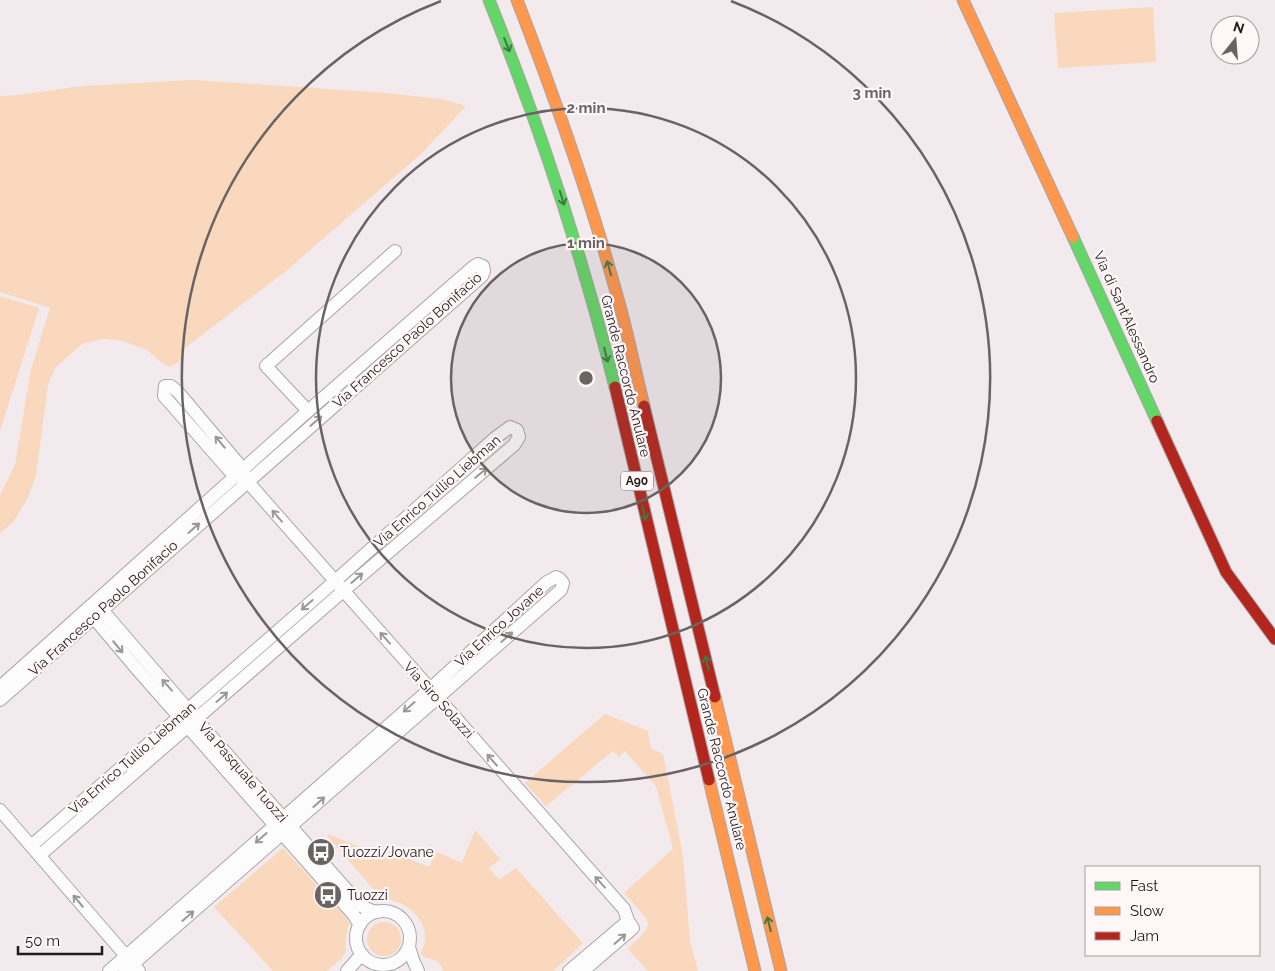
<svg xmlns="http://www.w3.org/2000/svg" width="1275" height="971" font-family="Raleway,sans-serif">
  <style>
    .green { fill: #f9d8bd }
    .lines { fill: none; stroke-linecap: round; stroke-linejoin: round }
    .street-casing { stroke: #aaa5a6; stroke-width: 14 }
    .fast-casing { stroke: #aaa5a6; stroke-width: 13 }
    .slow-casing { stroke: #aaa5a6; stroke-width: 13 }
    .jam-casing { stroke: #aaa5a6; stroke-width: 13 }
    .street { stroke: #fdfcfc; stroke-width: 12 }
    .fast { stroke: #63d668; stroke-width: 11 }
    .slow { stroke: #ff974d; stroke-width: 11 }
    .jam { stroke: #b3261e; stroke-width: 11 }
    .oneway { stroke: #427842 }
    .oneway2 { stroke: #9a9797 }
    .ring { fill: none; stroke: #6a6364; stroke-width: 2.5 }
    .labels { text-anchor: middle; stroke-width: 4.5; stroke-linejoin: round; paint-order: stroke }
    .shield { fill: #fff6f7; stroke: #635d5d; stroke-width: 1 }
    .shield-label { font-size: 12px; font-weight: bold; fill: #201b1b }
    .street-label { font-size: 14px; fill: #201b1b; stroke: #fff6f7 }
    .poi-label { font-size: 14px; fill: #201b1b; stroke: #fff6f7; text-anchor: start }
    .centre { fill: #6a6364; stroke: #fff6f7; stroke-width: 2.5 }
    .ring-label { font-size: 15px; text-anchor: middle; font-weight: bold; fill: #6a6364; stroke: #fff6f7; stroke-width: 4.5; stroke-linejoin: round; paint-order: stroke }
  </style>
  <rect width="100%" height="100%" fill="#f2eaec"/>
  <g class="green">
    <path d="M1153,7l3,55 -98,6 -4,-55z"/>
    <path d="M193,80l193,13 56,6 24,7 -43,46 -137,119 -101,77 -3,12 -12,7 -9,-5 -14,-12 -27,-10 -17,-1 -21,5 -27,24 -7,17 -12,91 -9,24 -14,22 -13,11v-38l15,-30 16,-96 19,-61 -50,-16v-196l19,-1 63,-9z"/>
    <path d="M0,296l39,12 -39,123z"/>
    <path d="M605,714l43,17 3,17 12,6 20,102 7,85 8,30h-50l-20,-22c5,-6 19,-16 20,-25 0,-7 -19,-25 -24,-31l49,-44 -17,-63 -31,-35 -6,6 -6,-6 -67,55 -21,-23z"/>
    <path d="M475,830l25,29 -11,9 10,12 17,-12 67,75 -30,28h-110c-3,-15 -14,-9 -22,-17 1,-4 3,-8 4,-12 3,-24 -21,-43 -43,-43l-54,-62v-3l55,23 4,-7 42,17 8,-15 25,11z"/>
    <path d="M283,848l65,72 1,4 -3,13v14l-4,7 -15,13h-54l-59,-64z"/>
    <circle cx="384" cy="939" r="17"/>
  </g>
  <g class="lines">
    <defs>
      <g id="street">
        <path d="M308,411l-42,-45 129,-115"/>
        <path d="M245,477l-2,-8 -65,-77 -7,-6h-6l-1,10 64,73 7,7 12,5 377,428 4,12"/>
        <path d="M97,604l99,115 165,187 9,4 7,2"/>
        <path d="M88,611l48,57 217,246 7,11"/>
        <path d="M0,687l308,-276 165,-144 5,-3 5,2 1,5 -2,5 -482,424"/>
        <path d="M0,810l139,161"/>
        <path d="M31,846l303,-264 161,-144 15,-11 7,3 2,7 -5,8 -172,147 -302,263"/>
        <circle cx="383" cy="938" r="27"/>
        <path d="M409,947l4,13 5,11"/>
        <path d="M109,971l321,-282 117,-107 9,-5 4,2 3,4 -2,7 -436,381"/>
        <path d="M347,971l15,-17"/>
        <path d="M569,971l59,-50 5,7 -50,43"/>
      </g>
      <g id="fast">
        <path d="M489,0c51,127 93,254 126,387"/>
        <path d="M1073,237l84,184"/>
      </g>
      <g id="slow">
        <path d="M517,0c38,98 73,197 101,299 10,35 17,71 26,107"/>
        <path d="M963,0l110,237"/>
        <path d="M715,697l66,274"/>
        <path d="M709,780l46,191"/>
      </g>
      <g id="jam">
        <path d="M615,387l94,393"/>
        <path d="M644,406l71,291"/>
        <path d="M1157,421l69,151 49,67"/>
      </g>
    </defs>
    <use href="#street" class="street-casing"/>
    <use href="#fast" class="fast-casing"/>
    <use href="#slow" class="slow-casing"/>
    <use href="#jam" class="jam-casing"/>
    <use href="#street" class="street"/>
    <use href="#fast" class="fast"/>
    <use href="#slow" class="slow"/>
    <use href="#jam" class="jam"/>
  </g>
  <defs><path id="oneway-shaft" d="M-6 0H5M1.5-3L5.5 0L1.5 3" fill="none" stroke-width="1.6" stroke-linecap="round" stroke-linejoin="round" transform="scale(1.25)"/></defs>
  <g class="oneway">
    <use href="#oneway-shaft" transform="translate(507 45) rotate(68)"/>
    <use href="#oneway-shaft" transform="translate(562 198) rotate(73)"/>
    <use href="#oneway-shaft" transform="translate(609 268) rotate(-106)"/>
    <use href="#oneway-shaft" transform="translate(606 355) rotate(76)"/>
    <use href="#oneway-shaft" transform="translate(644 513) rotate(76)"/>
    <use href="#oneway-shaft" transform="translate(707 663) rotate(-103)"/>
    <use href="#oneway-shaft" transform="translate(769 924) rotate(-104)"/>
  </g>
  <g class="oneway2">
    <use href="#oneway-shaft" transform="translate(316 421) rotate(-41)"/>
    <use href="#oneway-shaft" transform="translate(220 442) rotate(-130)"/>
    <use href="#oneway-shaft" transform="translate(481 473) rotate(-40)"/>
    <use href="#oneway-shaft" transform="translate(277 516) rotate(-131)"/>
    <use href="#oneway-shaft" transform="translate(194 528) rotate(-42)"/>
    <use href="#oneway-shaft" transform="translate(357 578) rotate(-41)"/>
    <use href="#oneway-shaft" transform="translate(307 605) rotate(139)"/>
    <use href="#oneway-shaft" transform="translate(507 637) rotate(-41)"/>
    <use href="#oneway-shaft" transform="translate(385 638) rotate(-132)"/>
    <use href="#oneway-shaft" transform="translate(118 647) rotate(50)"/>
    <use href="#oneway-shaft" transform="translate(167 685) rotate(-132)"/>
    <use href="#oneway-shaft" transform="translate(222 697) rotate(-41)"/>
    <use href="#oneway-shaft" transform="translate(409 707) rotate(139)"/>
    <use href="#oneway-shaft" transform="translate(492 760) rotate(-131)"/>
    <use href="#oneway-shaft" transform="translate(319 802) rotate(-41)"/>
    <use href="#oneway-shaft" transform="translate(261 838) rotate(139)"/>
    <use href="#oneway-shaft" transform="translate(600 882) rotate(-132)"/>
    <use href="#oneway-shaft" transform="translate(78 901) rotate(-130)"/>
    <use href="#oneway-shaft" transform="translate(188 916) rotate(-41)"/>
    <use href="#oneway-shaft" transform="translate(620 939) rotate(-41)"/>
  </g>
  <circle cx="586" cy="378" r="135" fill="#6a6364" fill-opacity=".12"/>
  <g class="ring">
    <circle cx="586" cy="378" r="135"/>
    <circle cx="586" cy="378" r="270"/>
    <path d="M731 1A404 404 0 1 1 441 1"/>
  </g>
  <defs>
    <symbol id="bus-disc" viewBox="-11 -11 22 22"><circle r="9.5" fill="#6a6364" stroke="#fff6f7"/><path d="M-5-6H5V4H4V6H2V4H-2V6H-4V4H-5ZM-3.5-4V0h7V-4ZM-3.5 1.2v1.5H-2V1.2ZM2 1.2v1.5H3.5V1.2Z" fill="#fff"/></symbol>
  </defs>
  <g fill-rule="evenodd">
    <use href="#bus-disc" x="305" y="836" width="32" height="32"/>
    <use href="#bus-disc" x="312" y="879" width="32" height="32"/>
  </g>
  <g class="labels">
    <rect class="shield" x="621" y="471.5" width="32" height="19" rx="4"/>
    <g class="shield-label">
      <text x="637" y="485">A90</text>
    </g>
    <g class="street-label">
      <text transform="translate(1127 317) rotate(66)" y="5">Via di Sant'Alessandro</text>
      <text transform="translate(407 340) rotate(-42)" y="5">Via Francesco Paolo Bonifacio</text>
      <text transform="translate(626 376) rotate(76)" y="5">Grande Raccordo Anulare</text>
      <text transform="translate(437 491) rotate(-41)" y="5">Via Enrico Tullio Liebman</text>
      <text transform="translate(103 608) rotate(-42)" y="5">Via Francesco Paolo Bonifacio</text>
      <text transform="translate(499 626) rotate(-42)" y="5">Via Enrico Jovane</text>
      <text transform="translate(439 700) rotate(48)" y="5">Via Siro Solazzi</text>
      <text transform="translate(132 758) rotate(-41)" y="5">Via Enrico Tullio Liebman</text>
      <text transform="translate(722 769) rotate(76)" y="5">Grande Raccordo Anulare</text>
      <text transform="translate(243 772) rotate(49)" y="5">Via Pasquale Tuozzi</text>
    </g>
    <g class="poi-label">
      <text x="340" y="857">Tuozzi/Jovane</text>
      <text x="347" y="900">Tuozzi</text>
    </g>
  </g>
  <circle cx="586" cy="378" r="8" class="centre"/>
  <g class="ring-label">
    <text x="872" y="98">3 min</text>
    <text x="586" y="113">2 min</text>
    <text x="586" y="248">1 min</text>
  </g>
  <rect x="1085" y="866" width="175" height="90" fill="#fff6f7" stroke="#a69e9f"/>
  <rect x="1095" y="882" width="25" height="8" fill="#63d668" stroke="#a69e9f"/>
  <text x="1130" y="891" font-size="15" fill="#201b1b">Fast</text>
  <rect x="1095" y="907" width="25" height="8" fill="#ff974d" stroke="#a69e9f"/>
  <text x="1130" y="916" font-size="15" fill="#201b1b">Slow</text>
  <rect x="1095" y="932" width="25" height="8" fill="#b3261e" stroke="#a69e9f"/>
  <text x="1130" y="941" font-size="15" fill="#201b1b">Jam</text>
  <g transform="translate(1235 40) rotate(17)"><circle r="24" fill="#fff6f7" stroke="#a69e9f"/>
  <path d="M0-4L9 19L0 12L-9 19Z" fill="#6a6364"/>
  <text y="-8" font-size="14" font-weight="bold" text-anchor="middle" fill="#201b1b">N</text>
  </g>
  <path d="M18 946v8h84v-8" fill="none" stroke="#201b1b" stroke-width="2.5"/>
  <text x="25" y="946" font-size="15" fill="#201b1b" stroke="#fff6f7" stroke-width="4" paint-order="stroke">50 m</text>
</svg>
